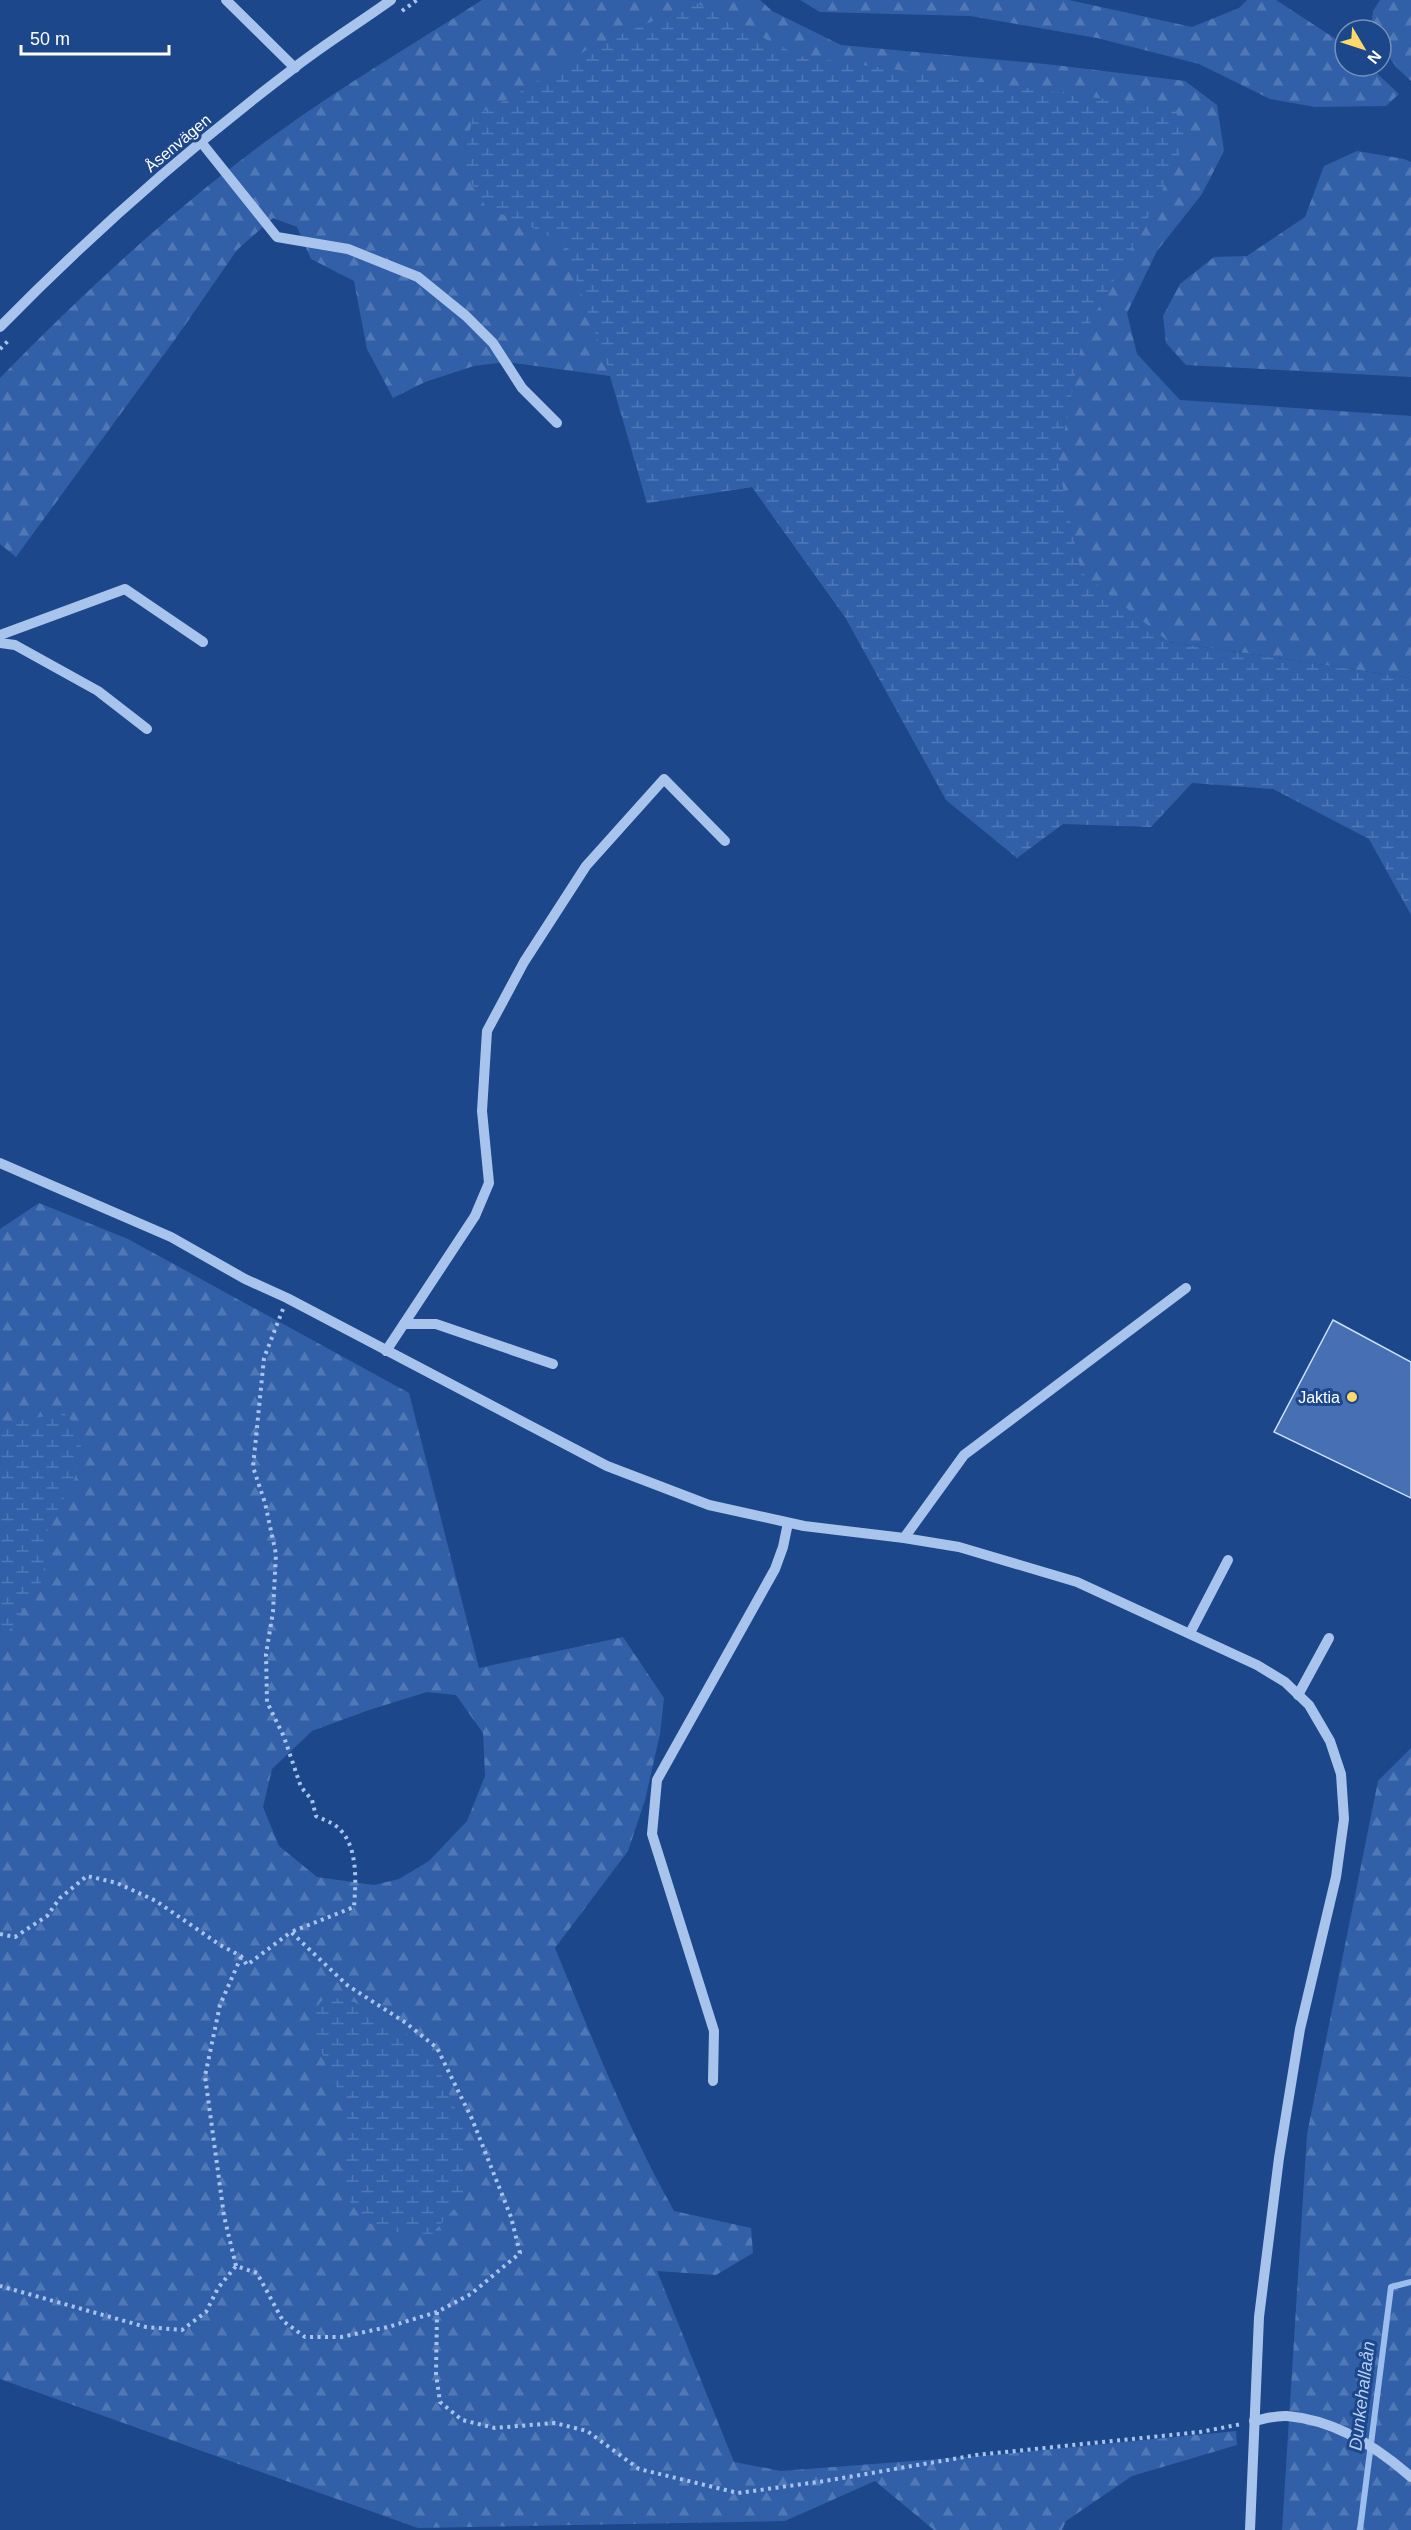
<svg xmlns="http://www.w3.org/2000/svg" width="1411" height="2530" viewBox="0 0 1411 2530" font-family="Arial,sans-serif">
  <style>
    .forest { fill: url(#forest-firs); fill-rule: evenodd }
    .wetland { fill: url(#wetland-marsh) }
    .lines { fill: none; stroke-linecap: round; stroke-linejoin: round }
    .stream { stroke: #9cbeee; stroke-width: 6 }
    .building { fill: #4670b3; stroke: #cedff9; stroke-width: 1.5 }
    .path { stroke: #a9c4ec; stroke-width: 4; stroke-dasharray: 3 4.5; stroke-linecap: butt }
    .minor { stroke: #a9c4ec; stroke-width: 10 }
    .poi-dot { fill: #fcd968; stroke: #1d478b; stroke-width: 2 }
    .labels { text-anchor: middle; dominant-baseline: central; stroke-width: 6; stroke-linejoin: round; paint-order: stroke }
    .street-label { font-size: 16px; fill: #fff; stroke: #1d478b }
    .poi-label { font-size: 16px; fill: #fff; stroke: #1d478b; text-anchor: end }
    .water-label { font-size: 18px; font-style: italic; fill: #b5cef3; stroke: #1d478b }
  </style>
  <defs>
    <pattern id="forest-firs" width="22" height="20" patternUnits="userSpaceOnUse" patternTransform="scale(1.5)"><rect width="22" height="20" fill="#3160a9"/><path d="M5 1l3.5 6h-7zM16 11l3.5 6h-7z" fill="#5078b6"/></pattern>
    <pattern id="wetland-marsh" width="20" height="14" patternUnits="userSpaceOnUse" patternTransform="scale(1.5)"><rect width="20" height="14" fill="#3160a9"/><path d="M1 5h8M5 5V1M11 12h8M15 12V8" fill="none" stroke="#5078b6"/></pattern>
  </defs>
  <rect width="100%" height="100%" fill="#1d478b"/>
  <g class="forest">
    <path d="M482 0H760L772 11 841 45 1055 65 1185 81 1217 105 1224 151 1202 194 1157 251 1127 313 1137 354 1180 400 1411 416V678L1169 642 845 617 752 487 647 503 610 376 506 362 474 366 425 382 393 398 367 349 354 281 311 259 297 227 273 218 237 250 176 338 16 557 0 544V378C86 290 176 206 276 134 342 86 414 44 482 0Z"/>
    <polygon points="800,0 1069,0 1192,27 1239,8 1247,0 1276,0 1345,45 1345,66 1369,66 1399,94 1386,106 1315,107 1270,99 1199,64 1097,38 970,16 820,12"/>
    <polygon points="1380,0 1411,0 1411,81 1397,68 1381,46 1381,30 1371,30 1373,11"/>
    <polygon points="1357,151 1404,159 1411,162 1411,377 1186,365 1166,343 1163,316 1180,284 1214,257 1247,256 1305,217 1324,166"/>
    <path d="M39 1203 128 1239 409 1393 479 1668 623 1637 664 1698 660 1734 645 1800 628 1851 555 1948C592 2038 627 2127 674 2211L751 2228 753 2253 716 2275 657 2271 734 2462 781 2471 1004 2454 1236 2431 1237 2445 1132 2476 1066 2521 1062 2530H934L875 2481 785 2521 418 2528 0 2379V1229ZM427 1692 456 1695 483 1733 485 1776 467 1821 429 1861 399 1879 374 1885 317 1877 279 1846 263 1807 272 1769 312 1731 369 1710Z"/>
    <polygon points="1411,1748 1411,2530 1282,2530 1307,2134 1378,1781"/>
  </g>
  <g class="wetland">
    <polygon points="696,3 799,56 1175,109 1186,141 1154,207 1083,336 1058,464 1081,572 1169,642 1411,678 1411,915 1369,839 1273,789 1192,783 1151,827 1063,824 1017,858 946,800 845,617 752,487 647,503 611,376 562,241 486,207 462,168 473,116 512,97 591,47"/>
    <polygon points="64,1413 83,1433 75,1478 48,1527 43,1579 9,1631 0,1637 0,1426 4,1423"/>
    <polygon points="326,1996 354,2002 405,2032 437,2064 463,2128 463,2199 432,2234 394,2232 363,2221 340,2186 348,2145 346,2106 326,2065 316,2035 313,2011"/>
  </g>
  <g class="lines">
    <polyline class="stream" points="1360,2530 1391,2287 1411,2282"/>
  </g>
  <polygon class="building" points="1333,1320 1411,1362 1411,1498 1274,1432"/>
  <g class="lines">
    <g class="path">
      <polyline points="402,11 417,0"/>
      <polyline points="0,349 8,341"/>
      <path d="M283 1309 264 1358 253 1467 265 1503 276 1554 273 1612 266 1654 267 1702 284 1737 301 1787 312 1800 316 1816C322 1819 328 1821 333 1824 359 1840 356 1881 354 1907L291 1932"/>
      <polyline points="0,1934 15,1937 47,1916 60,1898 87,1876 117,1883 156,1901 220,1945 241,1956 247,1965 291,1932 347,1985 406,2023 437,2048 472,2119 511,2217 520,2253 471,2294 437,2312 388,2327 341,2337 305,2337 283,2321 257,2273 236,2266 218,2288 206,2312 182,2330 146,2327 0,2286"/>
      <polyline points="236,2266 224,2216 205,2076 220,2005 241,1957"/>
      <polyline points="437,2312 436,2374 440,2402 462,2420 495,2428 555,2423 587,2431 639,2469 738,2493 825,2481 976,2455 1200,2432 1242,2424"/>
    </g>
    <g class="minor">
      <polyline points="226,0 295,68"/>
      <polyline points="201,142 277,237 348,249 418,277 466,316 493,343 522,388 557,423"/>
      <path d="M0 327C91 234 190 147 294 68 325 44 359 23 391 0"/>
      <polyline points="0,635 125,589 203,642"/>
      <polyline points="0,643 15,645 98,691 147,729"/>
      <polyline points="0,1163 171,1237 245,1279 287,1298 607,1466 709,1505 804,1526 904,1538 959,1547 1077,1582 1257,1665 1285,1682 1309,1705 1330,1741 1341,1774 1344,1819 1336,1877 1300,2029 1279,2158 1259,2317 1250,2530"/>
      <polyline points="404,1324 436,1324 553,1364"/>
      <polyline points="386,1351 475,1216 489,1183 482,1111 487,1031 524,962 586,866 664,779 725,841"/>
      <polyline points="904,1538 964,1455 1186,1288"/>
      <polyline points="1190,1633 1228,1560"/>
      <polyline points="1298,1695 1329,1638"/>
      <polyline points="713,2081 714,2031 652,1834 657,1780 775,1569 783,1547 788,1523"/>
      <path d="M1254 2421C1264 2419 1276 2415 1287 2416 1335 2420 1376 2446 1411 2477"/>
    </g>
  </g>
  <circle class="poi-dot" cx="1352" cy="1397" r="6"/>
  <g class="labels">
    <g class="street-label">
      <text transform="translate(178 143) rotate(-40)">Åsenvägen</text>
    </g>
    <g class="poi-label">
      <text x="1340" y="1397">Jaktia</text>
    </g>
    <g class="water-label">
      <text transform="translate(1362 2396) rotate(-83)">Dunkehallaån</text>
    </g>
  </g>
  <g transform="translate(1363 48) rotate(129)"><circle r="28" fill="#1d478b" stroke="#7791b9" stroke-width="1.5"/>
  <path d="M0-4.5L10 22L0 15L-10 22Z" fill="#fcd968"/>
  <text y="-9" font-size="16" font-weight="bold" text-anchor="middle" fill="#ffffff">N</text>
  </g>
  <path d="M21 45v9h148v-9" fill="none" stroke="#ffffff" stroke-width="3"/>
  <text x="30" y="45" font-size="18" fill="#ffffff" stroke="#1d478b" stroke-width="4.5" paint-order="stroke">50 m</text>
</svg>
